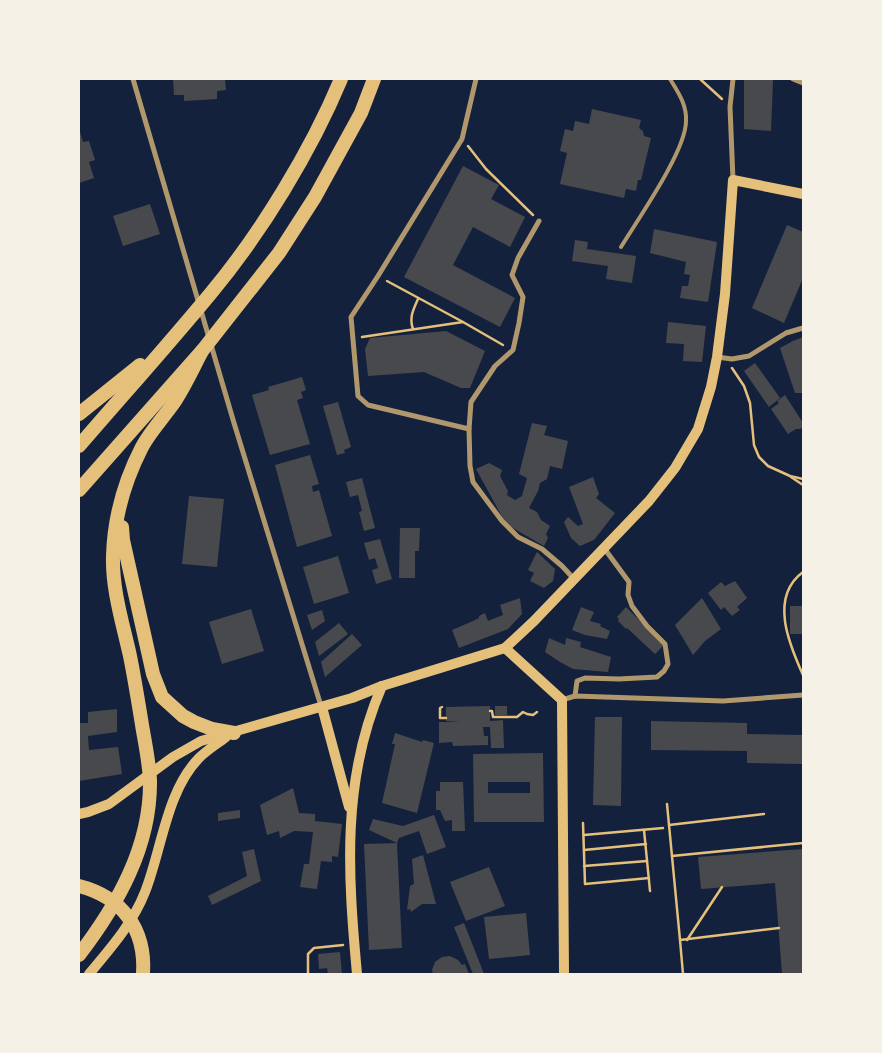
<svg xmlns="http://www.w3.org/2000/svg" width="882" height="1053" viewBox="0 0 882 1053" font-family="Commissioner,sans-serif">
  <style>
    .building { fill: #48494c; fill-rule: evenodd }
    .lines { fill: none; stroke-linecap: round; stroke-linejoin: round }
    .path { stroke: #e5c07b; stroke-width: 2.5 }
    .service { stroke: #b1986c; stroke-width: 4 }
    .minor { stroke: #b1986c; stroke-width: 5 }
    .secondary { stroke: #e5c07b; stroke-width: 10 }
    .motorway { stroke: #e5c07b; stroke-width: 14 }
  </style>
  <rect width="100%" height="100%" fill="#14213d"/>
  <g class="building">
    <polygon points="173,79 225,79 226,90 217,91 217,99 184,101 184,95 174,95"/>
    <polygon points="744,79 773,80 771,131 744,129"/>
    <polygon points="592,109 641,120 639,128 643,131 644,136 651,138 641,180 638,180 636,191 626,189 624,198 560,184 567,153 560,151 565,129 573,131 575,121 589,124"/>
    <polygon points="79,128 83,142 89,141 95,160 89,162 94,178 79,183"/>
    <polygon points="463,166 499,185 491,199 525,217 510,247 473,227 453,265 515,298 500,327 404,277"/>
    <polygon points="150,204 160,234 123,246 113,216"/>
    <polygon points="787,225 803,232 803,278 784,323 752,308"/>
    <polygon points="654,229 717,242 708,302 680,298 682,286 688,286 690,275 684,274 686,262 650,253"/>
    <polygon points="575,240 588,242 587,249 636,256 632,283 606,279 608,266 572,261"/>
    <polygon points="668,322 706,326 702,362 683,361 684,344 666,343"/>
    <polygon points="446,331 485,351 470,388 461,388 424,372 368,376 365,349 370,338"/>
    <polygon points="803,337 803,393 795,393 780,348 793,341"/>
    <polygon points="755,363 780,398 769,407 744,371"/>
    <polygon points="302,377 306,390 301,392 303,398 297,400 310,444 270,455 252,395 269,390 268,387"/>
    <polygon points="785,395 803,423 803,427 800,429 796,429 788,434 771,409 779,403 777,401"/>
    <polygon points="338,402 351,447 344,450 345,453 337,455 323,406"/>
    <polygon points="532,423 547,426 544,435 568,441 562,469 550,466 547,479 540,483 538,491 529,508 537,512 541,520 550,526 546,534 548,538 544,546 506,524 476,469 489,463 502,470 500,476 508,491 507,495 515,500 522,496 527,478 519,474"/>
    <polygon points="310,455 319,484 312,486 313,492 319,490 332,536 297,547 275,465"/>
    <polygon points="593,477 599,494 596,498 615,513 594,540 580,546 571,538 564,522 568,517 578,526 583,524 569,487"/>
    <polygon points="362,478 375,528 364,531 359,512 362,511 358,495 350,497 346,482"/>
    <polygon points="189,496 224,499 217,567 182,564"/>
    <polygon points="400,528 420,528 419,551 415,551 415,578 399,578"/>
    <polygon points="380,539 392,579 376,584 372,570 378,568 375,558 369,560 364,543"/>
    <polygon points="537,552 555,569 553,581 544,588 530,581 534,573 528,570"/>
    <polygon points="338,556 349,593 314,604 303,567"/>
    <polygon points="735,581 747,598 737,607 740,610 732,616 724,607 721,610 708,593 721,582 725,586"/>
    <polygon points="520,598 522,614 508,629 459,648 452,630 473,621 479,618 479,616 485,613 488,621 503,615 500,605"/>
    <polygon points="702,598 721,629 705,641 693,655 675,625"/>
    <rect x="790" y="606" width="13" height="28"/>
    <polygon points="581,607 594,612 590,621 601,624 600,626 610,631 607,639 585,635 572,630"/>
    <polygon points="626,607 664,645 655,654 627,628 626,629 618,621 619,619 617,617"/>
    <polygon points="251,609 264,651 222,664 209,622"/>
    <polygon points="322,610 325,621 312,630 307,615"/>
    <polygon points="339,623 348,634 319,656 315,642"/>
    <polygon points="352,634 362,645 325,677 321,662"/>
    <polygon points="549,638 565,645 566,638 581,642 580,647 611,657 608,672 573,669 560,662 545,652"/>
    <polygon points="490,706 490,721 503,720 504,748 491,748 490,727 483,727 484,736 488,736 488,745 453,746 452,742 439,743 439,722 460,722 446,721 446,707"/>
    <rect x="495" y="706" width="12" height="9"/>
    <polygon points="117,709 117,732 88,736 89,750 118,747 122,774 79,781 79,723 88,723 88,712"/>
    <polygon points="595,717 622,717 621,806 593,805"/>
    <polygon points="651,721 747,723 747,734 803,735 803,764 747,763 747,751 651,750"/>
    <polygon points="395,733 422,742 423,740 434,743 417,813 382,803 395,744 392,744"/>
    <path d="M543 753 544 822H474L473 754ZM488 782H530V793H488Z"/>
    <polygon points="440,782 463,782 465,831 452,831 452,820 445,821 440,810 436,810 436,791 440,791"/>
    <polygon points="293,788 299,813 315,814 315,821 342,824 338,857 332,856 332,862 321,861 317,889 300,887 304,864 309,864 313,832 294,831 280,838 279,831 267,835 260,805"/>
    <polygon points="240,810 240,818 218,821 218,813"/>
    <polygon points="434,815 446,847 427,854 419,831 399,838 397,843 369,830 373,819 403,826"/>
    <polygon points="397,843 402,948 369,950 364,844"/>
    <polygon points="254,849 261,881 212,905 208,896 247,876 242,852"/>
    <polygon points="803,849 803,974 782,974 775,883 701,889 698,857"/>
    <polygon points="423,855 436,904 422,904 411,912 410,909 407,910 410,886 414,884 412,859"/>
    <polygon points="489,867 505,906 466,921 450,882"/>
    <polygon points="526,913 530,955 489,959 484,917"/>
    <polygon points="464,923 484,974 473,974 454,927"/>
    <polygon points="340,952 342,974 328,974 327,968 319,969 318,954"/>
    <polygon points="450,956 458,960 462,965 465,964 469,974 433,974 432,970 435,962 442,957"/>
  </g>
  <g class="lines">
    <g class="path">
      <polyline points="700,79 722,99"/>
      <polyline points="468,146 486,169 533,215"/>
      <polyline points="463,322 503,345"/>
      <path d="M413 329C409 318 413 310 418 299"/>
      <polyline points="362,337 463,322 387,281"/>
      <polyline points="732,368 744,386 750,403 754,445 759,457 768,466 790,476 803,479"/>
      <polyline points="791,477 803,485"/>
      <path d="M803 572C769 597 789 644 803 675"/>
      <polyline points="442,707 440,708 440,718 446,718"/>
      <polyline points="490,711 492,711 493,717 517,717 523,712 527,714 533,715 537,712"/>
      <polyline points="667,804 680,940"/>
      <polyline points="583,823 585,884 649,878"/>
      <polyline points="669,825 764,814"/>
      <polyline points="644,830 650,891"/>
      <polyline points="584,835 663,828"/>
      <polyline points="584,850 646,844"/>
      <polyline points="672,856 803,843"/>
      <polyline points="584,866 647,861"/>
      <polyline points="687,940 722,887"/>
      <polyline points="308,974 308,954 314,948 343,945"/>
      <polyline points="683,974 680,940 779,928"/>
    </g>
    <path class="service" d="M621 247C638 219 686 151 686 121 687 105 678 92 670 79"/>
    <g class="minor">
      <polyline points="133,79 234,423 321,706"/>
      <polyline points="793,79 803,83"/>
      <polyline points="733,180 730,107 733,79"/>
      <polyline points="539,221 518,258 512,275 523,297 519,323 513,350 495,366 471,402 469,429 470,466 473,482 502,521 518,537 542,549 562,566 574,579"/>
      <polyline points="717,357 732,359 749,356 786,333 803,328"/>
      <polyline points="469,429 368,405 358,396 351,317 378,276 462,139 476,79"/>
      <polyline points="575,696 577,681 585,678 619,679 657,677 664,671 668,664 665,644 647,626 632,606 628,595 629,582 604,548"/>
      <polyline points="562,700 575,696 723,701 803,695"/>
    </g>
    <g class="secondary">
      <polyline points="505,648 562,700 564,974"/>
      <polyline points="322,707 349,807"/>
      <polyline points="79,814 88,812 109,804 173,757 201,741 352,698 382,686 505,648 534,621 649,501 675,468 698,429 711,387 717,357 725,294 733,180 803,194"/>
      <path d="M89 974C110 949 133 923 145 892 162 849 166 792 199 758 207 750 217 744 226 737"/>
      <path d="M357 974C348 875 341 780 382 686"/>
    </g>
    <g class="motorway">
      <polyline points="79,414 140,365"/>
      <path d="M79 446C123 395 168 345 211 293 261 233 311 151 341 79"/>
      <polyline points="79,490 202,351 279,253 315,197 361,113 374,79"/>
      <polyline points="122,527 123,540 153,674 162,697 183,716 194,722 212,729 234,733"/>
      <path d="M79 886C122 897 146 929 143 974"/>
      <path d="M79 955C118 904 151 846 150 780 149 763 146 747 143 731 139 706 135 681 130 656 123 624 112 590 113 556 114 519 125 480 142 447 150 432 163 418 173 404 184 388 193 368 202 351"/>
    </g>
  </g>
  <rect width="882" height="1053" fill="none" stroke="#f6f1e7" stroke-width="160"/>
</svg>
